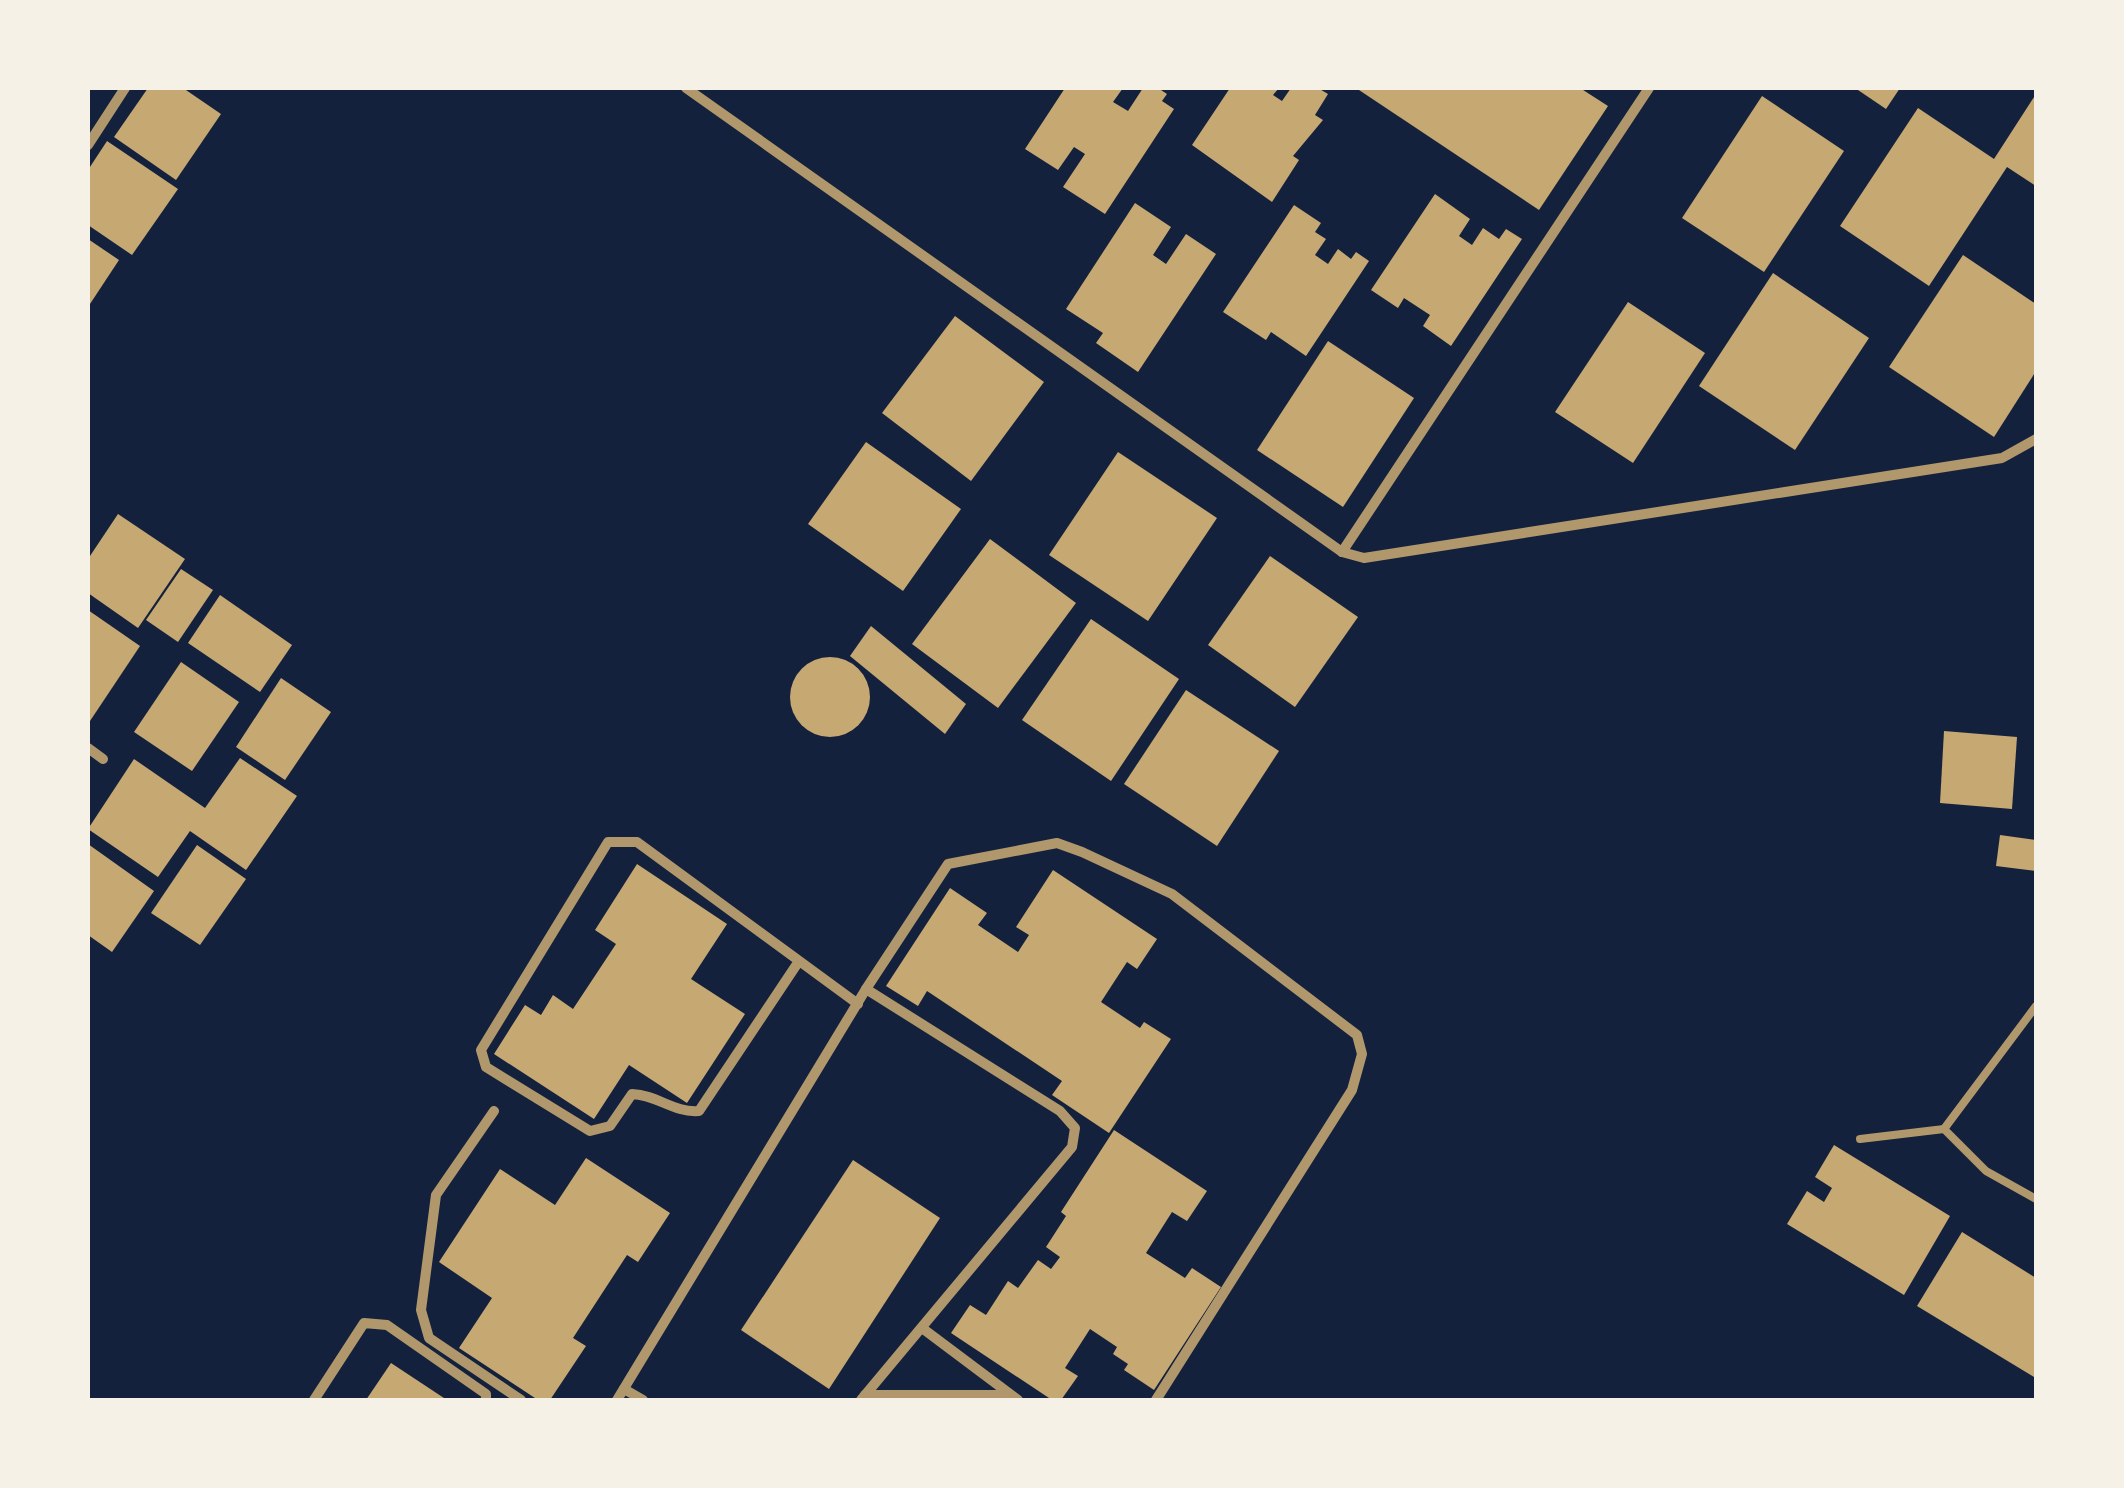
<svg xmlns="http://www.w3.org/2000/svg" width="2124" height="1488" viewBox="0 0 2124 1488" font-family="Ubuntu,sans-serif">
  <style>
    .building { fill: #c6a872 }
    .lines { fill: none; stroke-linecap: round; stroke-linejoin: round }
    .service { stroke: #b1986c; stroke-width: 8 }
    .minor { stroke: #b1986c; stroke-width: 10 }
  </style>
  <rect width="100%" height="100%" fill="#14213d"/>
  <g class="building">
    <polygon points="148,88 183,88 221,114 176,180 114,137"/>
    <polygon points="1065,88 1123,88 1113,102 1128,111 1143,88 1158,88 1167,94 1162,101 1174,109 1105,214 1063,187 1085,154 1074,147 1058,170 1025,149"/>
    <polygon points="1230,88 1279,88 1273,95 1282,101 1291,88 1318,88 1328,94 1315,115 1323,120 1293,156 1299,160 1272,202 1192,145"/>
    <polygon points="1356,88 1580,88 1608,106 1539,210"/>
    <polygon points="1855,88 1900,88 1886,109"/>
    <polygon points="2036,94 2036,186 2007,167 1929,286 1840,226 1918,108 1994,159"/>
    <polygon points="1762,96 1844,151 1764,272 1682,218"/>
    <polygon points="107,141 178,189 132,255 88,225 88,170"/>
    <polygon points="1435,194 1470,219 1459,236 1472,245 1483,228 1499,239 1506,229 1522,239 1451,346 1423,326 1430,315 1404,298 1398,308 1371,290"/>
    <polygon points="1135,203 1171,227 1153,255 1166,264 1186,234 1216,254 1138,372 1096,343 1103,333 1066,309"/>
    <polygon points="1294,205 1321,223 1315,232 1326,239 1315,255 1328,264 1338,249 1351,259 1356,252 1369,261 1306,356 1271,332 1266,340 1223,312"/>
    <polygon points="88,239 119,260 88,307"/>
    <polygon points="1963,255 2036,304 2036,371 1994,437 1889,367"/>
    <polygon points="1773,273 1869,338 1795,450 1699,386"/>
    <polygon points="1628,302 1705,353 1633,463 1555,412"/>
    <polygon points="955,316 1044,382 971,481 882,413"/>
    <polygon points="1328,341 1414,398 1343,507 1257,450"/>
    <polygon points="866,442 961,509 903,591 808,524"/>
    <polygon points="1118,452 1217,518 1148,621 1049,555"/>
    <polygon points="118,514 185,559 138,628 88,593 88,559"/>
    <polygon points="990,539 1076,603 998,708 912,644"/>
    <polygon points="1270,556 1358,617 1295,707 1208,645"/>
    <polygon points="181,569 213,590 178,642 146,620"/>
    <polygon points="220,595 292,645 260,692 188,643"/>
    <polygon points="88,610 140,646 88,724"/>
    <polygon points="1091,619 1179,679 1111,781 1022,720"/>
    <polygon points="871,626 966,704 945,734 850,656"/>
    <circle cx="830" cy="697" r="40"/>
    <polygon points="181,662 239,702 192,771 134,732"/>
    <polygon points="281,678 331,712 285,780 236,747"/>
    <polygon points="1186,690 1279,751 1217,846 1124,784"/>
    <polygon points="1944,731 2017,737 2012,809 1940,803"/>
    <polygon points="240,758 297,796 246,870 190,831 158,877 88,829 134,759 205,808"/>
    <polygon points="2000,835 2036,840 2036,871 1996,866"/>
    <polygon points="88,844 154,891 112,952 88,935"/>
    <polygon points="197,845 246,879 200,945 151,913"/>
    <polygon points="637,864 727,924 691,979 745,1014 687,1103 629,1065 594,1119 494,1054 525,1005 541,1015 553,995 573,1009 616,944 595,930"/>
    <polygon points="1053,870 1157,939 1137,969 1127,962 1101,1002 1140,1028 1144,1022 1171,1039 1109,1133 1052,1095 1062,1081 927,991 918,1006 886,986 950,888 987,913 978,925 1018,952 1029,935 1016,927"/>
    <polygon points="1114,1130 1207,1191 1187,1221 1172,1212 1146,1253 1185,1278 1192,1268 1221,1287 1154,1390 1124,1370 1128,1364 1113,1354 1117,1347 1090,1329 1065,1368 1078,1376 1061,1400 1052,1400 951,1333 970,1305 986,1315 1008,1281 1018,1288 1038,1260 1051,1269 1060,1257 1046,1247 1066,1216 1061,1212"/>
    <polygon points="1834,1145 1950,1216 1904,1295 1787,1224 1807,1191 1824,1202 1832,1188 1815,1177"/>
    <polygon points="586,1158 670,1213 638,1262 627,1255 573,1338 586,1346 550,1400 538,1400 459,1348 492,1298 439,1262 500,1169 555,1205"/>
    <polygon points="853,1160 940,1218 829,1389 741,1330"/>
    <polygon points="1962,1232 2036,1278 2034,1377 1917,1306"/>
    <polygon points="391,1363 447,1400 366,1400"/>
  </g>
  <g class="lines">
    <g class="service">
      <polyline points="2036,1006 1944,1129 1986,1171 2036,1199"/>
      <polyline points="1860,1139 1944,1129"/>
    </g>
    <g class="minor">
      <polyline points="686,88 1342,552 1364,558 2002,458 2036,439"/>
      <polyline points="88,145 125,88"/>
      <polyline points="1342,552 1649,88"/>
      <polyline points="88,748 103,759"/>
      <path d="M799 961 699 1111C673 1113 658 1095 632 1094L610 1126 590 1131 486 1067 481 1050 608 842H637L858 1004"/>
      <polyline points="866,989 948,864 1057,843 1082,852 1172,894 1357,1035 1362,1054 1352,1090 1156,1400"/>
      <polyline points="494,1111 436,1195 421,1310 429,1338 521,1400"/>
      <polyline points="922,1328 1018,1400"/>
      <polyline points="624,1389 643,1400"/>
      <polyline points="865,1395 1009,1395"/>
      <polyline points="314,1400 364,1323 387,1325 486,1394 486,1400"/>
      <polyline points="617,1400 866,989 1060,1111 1075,1128 1072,1147 861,1400"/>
    </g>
  </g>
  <rect width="2124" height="1488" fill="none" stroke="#f6f1e7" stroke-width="180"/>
</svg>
